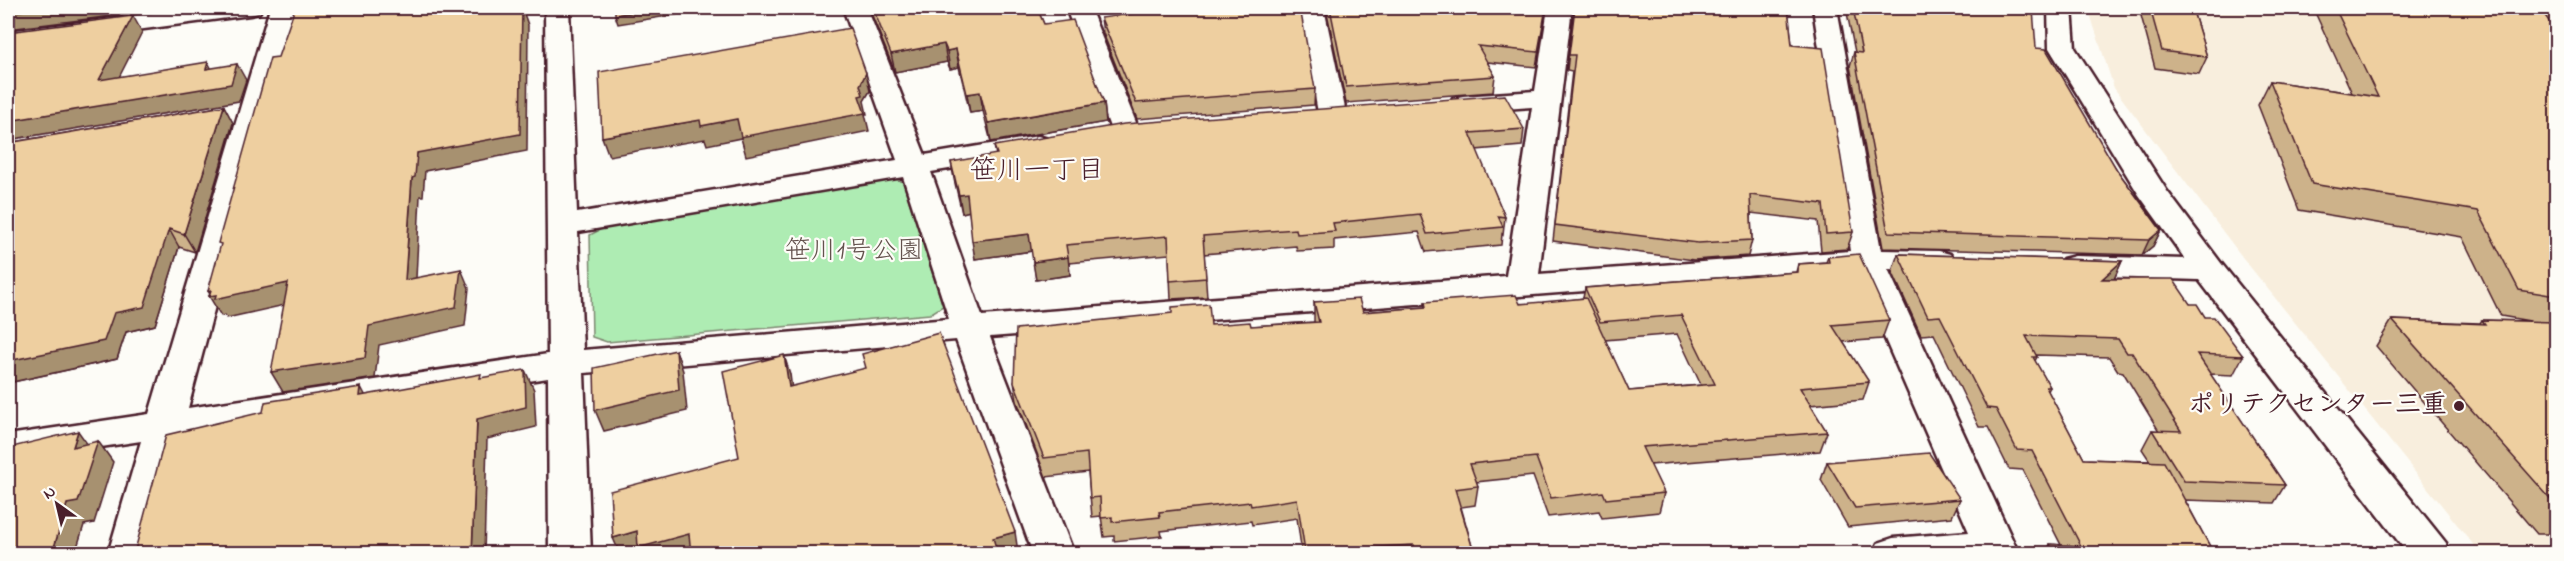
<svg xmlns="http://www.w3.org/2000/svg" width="2564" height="561" viewBox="0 0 2564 561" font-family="'Indie Flower','Klee One',sans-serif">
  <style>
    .built { fill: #f8eedd }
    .green { fill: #aeecb3; stroke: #7c866f; stroke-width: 1.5 }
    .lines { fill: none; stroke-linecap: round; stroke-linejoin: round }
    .minor-casing { stroke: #4a1f2b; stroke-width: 5 }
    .minor { fill: #fdfcf7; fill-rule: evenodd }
    .wall { fill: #cdb28a; stroke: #4a1f2b; stroke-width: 1.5; fill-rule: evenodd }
    .shaded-wall { fill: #a79170; stroke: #4a1f2b; stroke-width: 1.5 }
    .building { fill: #eecfa0; stroke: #4a1f2b; stroke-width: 1.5 }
    .poi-dot { fill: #4a1f2b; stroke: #fdfcf7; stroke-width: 2 }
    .labels { text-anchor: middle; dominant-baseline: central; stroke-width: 4.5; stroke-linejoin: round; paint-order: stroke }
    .park-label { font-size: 26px; fill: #63524d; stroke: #fdfcf7 }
    .poi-label { font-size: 26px; font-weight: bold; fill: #4a1f2b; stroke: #fdfcf7; text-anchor: end }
    .neighbourhood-label { font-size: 27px; fill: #4a1f2b; stroke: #fdfcf7 }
  </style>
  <rect width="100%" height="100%" fill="#fdfcf7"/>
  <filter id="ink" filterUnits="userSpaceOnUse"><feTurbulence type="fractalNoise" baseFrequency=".0167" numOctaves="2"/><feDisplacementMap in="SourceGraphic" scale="12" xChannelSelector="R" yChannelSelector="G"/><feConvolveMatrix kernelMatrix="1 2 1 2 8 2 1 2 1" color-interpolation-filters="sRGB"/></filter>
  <g filter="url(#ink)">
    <polygon class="built" points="2088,8 2556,8 2556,553 2480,553 2243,258 2114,88"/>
    <polygon class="green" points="890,176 903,182 943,306 930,314 607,342 592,337 590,235 611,224"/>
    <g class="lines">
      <defs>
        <g id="minor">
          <polygon points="195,8 262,8 259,13 250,15 8,47 8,31"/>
          <path d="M270 8H294L188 408 548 354 545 8H569L577 213 897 160 843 8H867L925 155 1038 136 1048 139 1052 145 1048 151 1038 154 931 172 982 316 1506 276 1532 107 1463 112 1453 110 1449 104 1453 98 1463 96 1535 91 1548 8H1572L1539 274 1850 251 1813 8H1837L1881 250 1939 251 1950 254 1955 261 1950 268 1939 271 1888 269 2019 554H1873L1878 543 1893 538 1969 532 1855 270 990 337 1074 554H1033L956 340 584 373 591 554H549L548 378 180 435 149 554H108L141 441 8 461V435L149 414ZM903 177 949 319 583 350 578 232Z"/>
          <polygon points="1066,8 1090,8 1139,130 1135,136 1125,139 1115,136 1111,130"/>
          <polygon points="1300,8 1324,8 1346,113 1342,119 1332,121 1322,119 1318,113"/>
          <polygon points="2048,8 2072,8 2075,48 2167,191 2221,263 2446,543 2451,554 2408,554 2199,280 2075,276 2063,273 2059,266 2063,259 2075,256 2185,259 2139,195 2049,48"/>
        </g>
      </defs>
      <use href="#minor" class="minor-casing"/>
      <use href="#minor" class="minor"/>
    </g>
    <g class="wall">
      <polygon points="869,8 1037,8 1044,24 1104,103 1106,122 991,142 983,111 970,113 959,67 950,69 947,62 895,72"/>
      <polygon points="1326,8 1546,8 1536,67 1487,62 1495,76 1493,92 1346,103"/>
      <polygon points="1574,8 1788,8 1792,45 1853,232 1847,249 1821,251 1818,221 1751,213 1752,240 1748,256 1694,260 1553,241 1572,71 1567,70"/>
      <polygon points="1846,8 2016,8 2036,48 2117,170 2161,230 2153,246 2142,255 1883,248 1850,66 1854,52 1855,52"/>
      <polygon points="2139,8 2192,8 2207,57 2199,74 2155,68"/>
      <polygon points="2313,8 2556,8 2556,534 2537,534 2376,346 2392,320 2480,323 2482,320 2530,321 2501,316 2462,237 2299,210 2258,105 2270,81 2352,93"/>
      <polygon points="1101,18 1315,89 1314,105 1137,119 1103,33"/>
      <polygon points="224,106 233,123 195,252 179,247 155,325 126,332 117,359 8,383 8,143"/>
      <polygon points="1524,129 1522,146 1476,150 1505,217 1503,235 1502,234 1501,245 1426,252 1419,232 1334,240 1334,249 1297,251 1296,246 1204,254 1207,297 1171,299 1169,254 1069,263 1070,275 1036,280 1032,251 975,259 969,211 962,213 954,179 951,162 996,155 994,146"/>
      <path d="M1898 254 2122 261 2114 279 2190 304 2205 317 2243 356 2233 375 2210 374 2285 485 2274 503 2185 500 2214 554H2046L2050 544 2061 545 2023 470 2009 469 1988 427H1979L1934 334 1921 335 1892 271ZM2036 355 2109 357 2118 371 2123 372 2159 431 2152 430 2142 449 2150 461 2084 459 2048 391 2050 387 2035 361 2037 357Z"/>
      <path d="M1828 257 1889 320 1882 339 1843 342 1869 382 1863 400 1810 405 1827 432 1820 451 1650 465 1664 493 1659 512 1602 518 1599 511 1548 517 1533 476 1476 482 1478 486 1475 505 1461 507 1472 546 1471 554H1302L1297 518 1252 525 1251 521 1161 531 1162 536 1114 541V536L1104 537 1101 516 1092 517 1088 472 1046 477 1017 401 1014 382 1211 325 1251 326 1314 322V302L1363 312 1425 307V302L1543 304 1583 298 1585 288 1796 272 1798 264 1826 262ZM1677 334 1701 385 1629 391 1605 340Z"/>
      <polygon points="1827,462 1960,499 1952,517 1848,527 1821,480"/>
    </g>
    <g class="shaded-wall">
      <polygon points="45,8 154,8 152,11 8,29 8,12"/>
      <polygon points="522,8 528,25 527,151 425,171 423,196 420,196 415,299 405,280 412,178 417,153"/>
      <polygon points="657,8 692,8 692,12 618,24 615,15"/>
      <polygon points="133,16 142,32 109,97 99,80"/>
      <polygon points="944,44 947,62 895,72 891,54"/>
      <polygon points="956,49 959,67 950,69 947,51"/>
      <polygon points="208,62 217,79 206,69"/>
      <polygon points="237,64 246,80 239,101 8,140 8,121"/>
      <polygon points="866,73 870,91 864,101 867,114 865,114 869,131 746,156 741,138 707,145 705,139 609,156 602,137 700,120 860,85"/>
      <polygon points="980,92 983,111 970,113 967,94"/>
      <polygon points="1104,103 1106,122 991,142 988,123"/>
      <polygon points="224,106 233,123 195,252 184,234"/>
      <polygon points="967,194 970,211 962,213 959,195"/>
      <polygon points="169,229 179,247 155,325 126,332 117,359 8,383 8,361 114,313"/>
      <polygon points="2161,230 2153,246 2142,255 2149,240"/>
      <polygon points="1029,234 1032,251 975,259 972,241"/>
      <polygon points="1068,257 1070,275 1036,280 1033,262"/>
      <polygon points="2122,261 2114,279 2102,279"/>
      <polygon points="461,269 469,288 465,326 379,345 375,378 283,392 271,372 369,326"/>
      <polygon points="288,283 298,302 227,318 225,315 221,316 209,296 211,296 208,291 211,290 216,295"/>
      <polygon points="676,350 683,371 687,411 604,431 595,410"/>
      <polygon points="784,355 790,374 794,406 789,387"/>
      <polygon points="525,370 534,390 536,427 487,439 484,554 472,554 477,419"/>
      <polygon points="361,387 372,408 360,396"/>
      <polygon points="78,431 93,452 73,447"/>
      <polygon points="98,441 113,462 94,523 84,525 75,554 52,554 67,504"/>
      <polygon points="637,531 689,534 696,554 640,554 640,552 635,554 620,554 613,538"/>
      <polygon points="1015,532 1018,552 1012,554 996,554 993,538"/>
    </g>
    <g class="building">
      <polygon points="8,8 45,8 8,12"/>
      <polygon points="295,8 512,8 512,10 522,8 520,134 417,153 415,177 412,178 405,280 461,269 456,307 369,326 365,358 271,372 288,283 215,299 216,295 209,296 211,290 208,291 221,244 218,243 270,58 278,57"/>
      <polygon points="615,8 657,8 615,15"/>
      <polygon points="873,8 1037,8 1044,24 1073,20 1104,103 988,123 980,92 967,94 956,49 947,51 944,44 891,54"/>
      <polygon points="1173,8 1300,8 1315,89 1136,103 1101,18"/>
      <polygon points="1330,8 1546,8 1538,52 1478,46 1495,76 1346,87"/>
      <polygon points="1575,8 1788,8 1792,45 1823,48 1853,232 1826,234 1823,204 1750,195 1752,240 1698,243 1555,225 1575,55 1569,55"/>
      <polygon points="1853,8 2016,8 2033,10 2036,48 2046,49 2117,170 2161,230 2149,240 1888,232 1854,52 1862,53"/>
      <polygon points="2150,8 2192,8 2207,57 2162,51"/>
      <polygon points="2335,8 2556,8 2556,12 2541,10 2556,31 2556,296 2519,290 2478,211 2312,184 2270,81 2378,97"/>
      <polygon points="133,16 99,80 208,62 206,69 237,64 231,84 8,121 8,32"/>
      <polygon points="850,28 866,73 860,85 863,95 859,96 865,113 741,137 737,119 701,126 700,120 602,137 599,72"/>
      <polygon points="1505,95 1524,129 1470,133 1505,217 1498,216 1503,227 1427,234 1420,214 1333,223 1335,231 1297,234 1296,229 1203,236 1206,278 1170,281 1168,236 1066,245 1068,257 1033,262 1029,234 972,241 967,194 959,195 951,162 997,154 994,146 1124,124"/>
      <polygon points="224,106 184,234 169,229 144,307 114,313 104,341 8,361 8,143"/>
      <polygon points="1859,254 1889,320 1832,325 1869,382 1800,388 1827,432 1642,447 1664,493 1606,499 1603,492 1551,498 1536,457 1470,464 1478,486 1455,489 1472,546 1415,551 1414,545 1305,551 1297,499 1251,506 1250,502 1159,512 1160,517 1112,522 1112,517 1101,518 1100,497 1090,498 1087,453 1044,458 1014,382 1016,329 1172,313 1172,307 1209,304 1211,325 1250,322 1251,326 1319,322 1314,302 1359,299 1363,312 1426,307 1425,302 1516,295 1520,304 1542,302 1543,304 1543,302 1586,298 1629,391 1715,384 1681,315 1600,322 1585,288 1798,272 1798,264 1829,262 1828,257"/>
      <polygon points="1898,254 2122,261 2102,279 2173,279 2190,304 2197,304 2205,317 2214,317 2243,356 2197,354 2285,485 2184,481 2152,430 2181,431 2132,353 2127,353 2118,339 2026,336 2037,357 2033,357 2050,387 2046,387 2084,459 2164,462 2214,554 2054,554 2050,544 2081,546 2032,451 2017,450 1996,409 1987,408 1940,316 1928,317"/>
      <polygon points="2392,320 2485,324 2482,320 2556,322 2556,505"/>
      <polygon points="939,333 1015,532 993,538 998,554 691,554 689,534 638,548 637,531 613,538 610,491 739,457 723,371 784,355 789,387 866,368 862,354"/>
      <polygon points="676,350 679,390 595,410 594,368"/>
      <polygon points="525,370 526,407 477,419 472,554 134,554 166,435 263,412 265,402 361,387 360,396 481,374 480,378"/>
      <polygon points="78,431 73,447 98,441 78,502 67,504 52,554 8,554 8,448"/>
      <polygon points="1929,453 1960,499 1855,508 1827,462"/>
    </g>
  </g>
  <circle class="poi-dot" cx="2459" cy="406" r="6"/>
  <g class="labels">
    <g class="park-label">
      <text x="854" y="252">笹川1号公園</text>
    </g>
    <g class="poi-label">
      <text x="2447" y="406">ポリテクセンター三重</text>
    </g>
    <g class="neighbourhood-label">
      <text x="1037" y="171">笹川一丁目</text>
    </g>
  </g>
  <rect width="2564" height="561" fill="none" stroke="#fdfcf7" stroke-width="30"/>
  <rect x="15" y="15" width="2534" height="531" fill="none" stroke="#4a1f2b" stroke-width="2" filter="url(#ink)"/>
  <g transform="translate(57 504) rotate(326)" stroke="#fdfcf7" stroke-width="4.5" paint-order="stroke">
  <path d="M0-4.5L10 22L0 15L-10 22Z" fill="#4a1f2b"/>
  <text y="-9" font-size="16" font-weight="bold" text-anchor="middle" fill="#4a1f2b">N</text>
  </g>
</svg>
